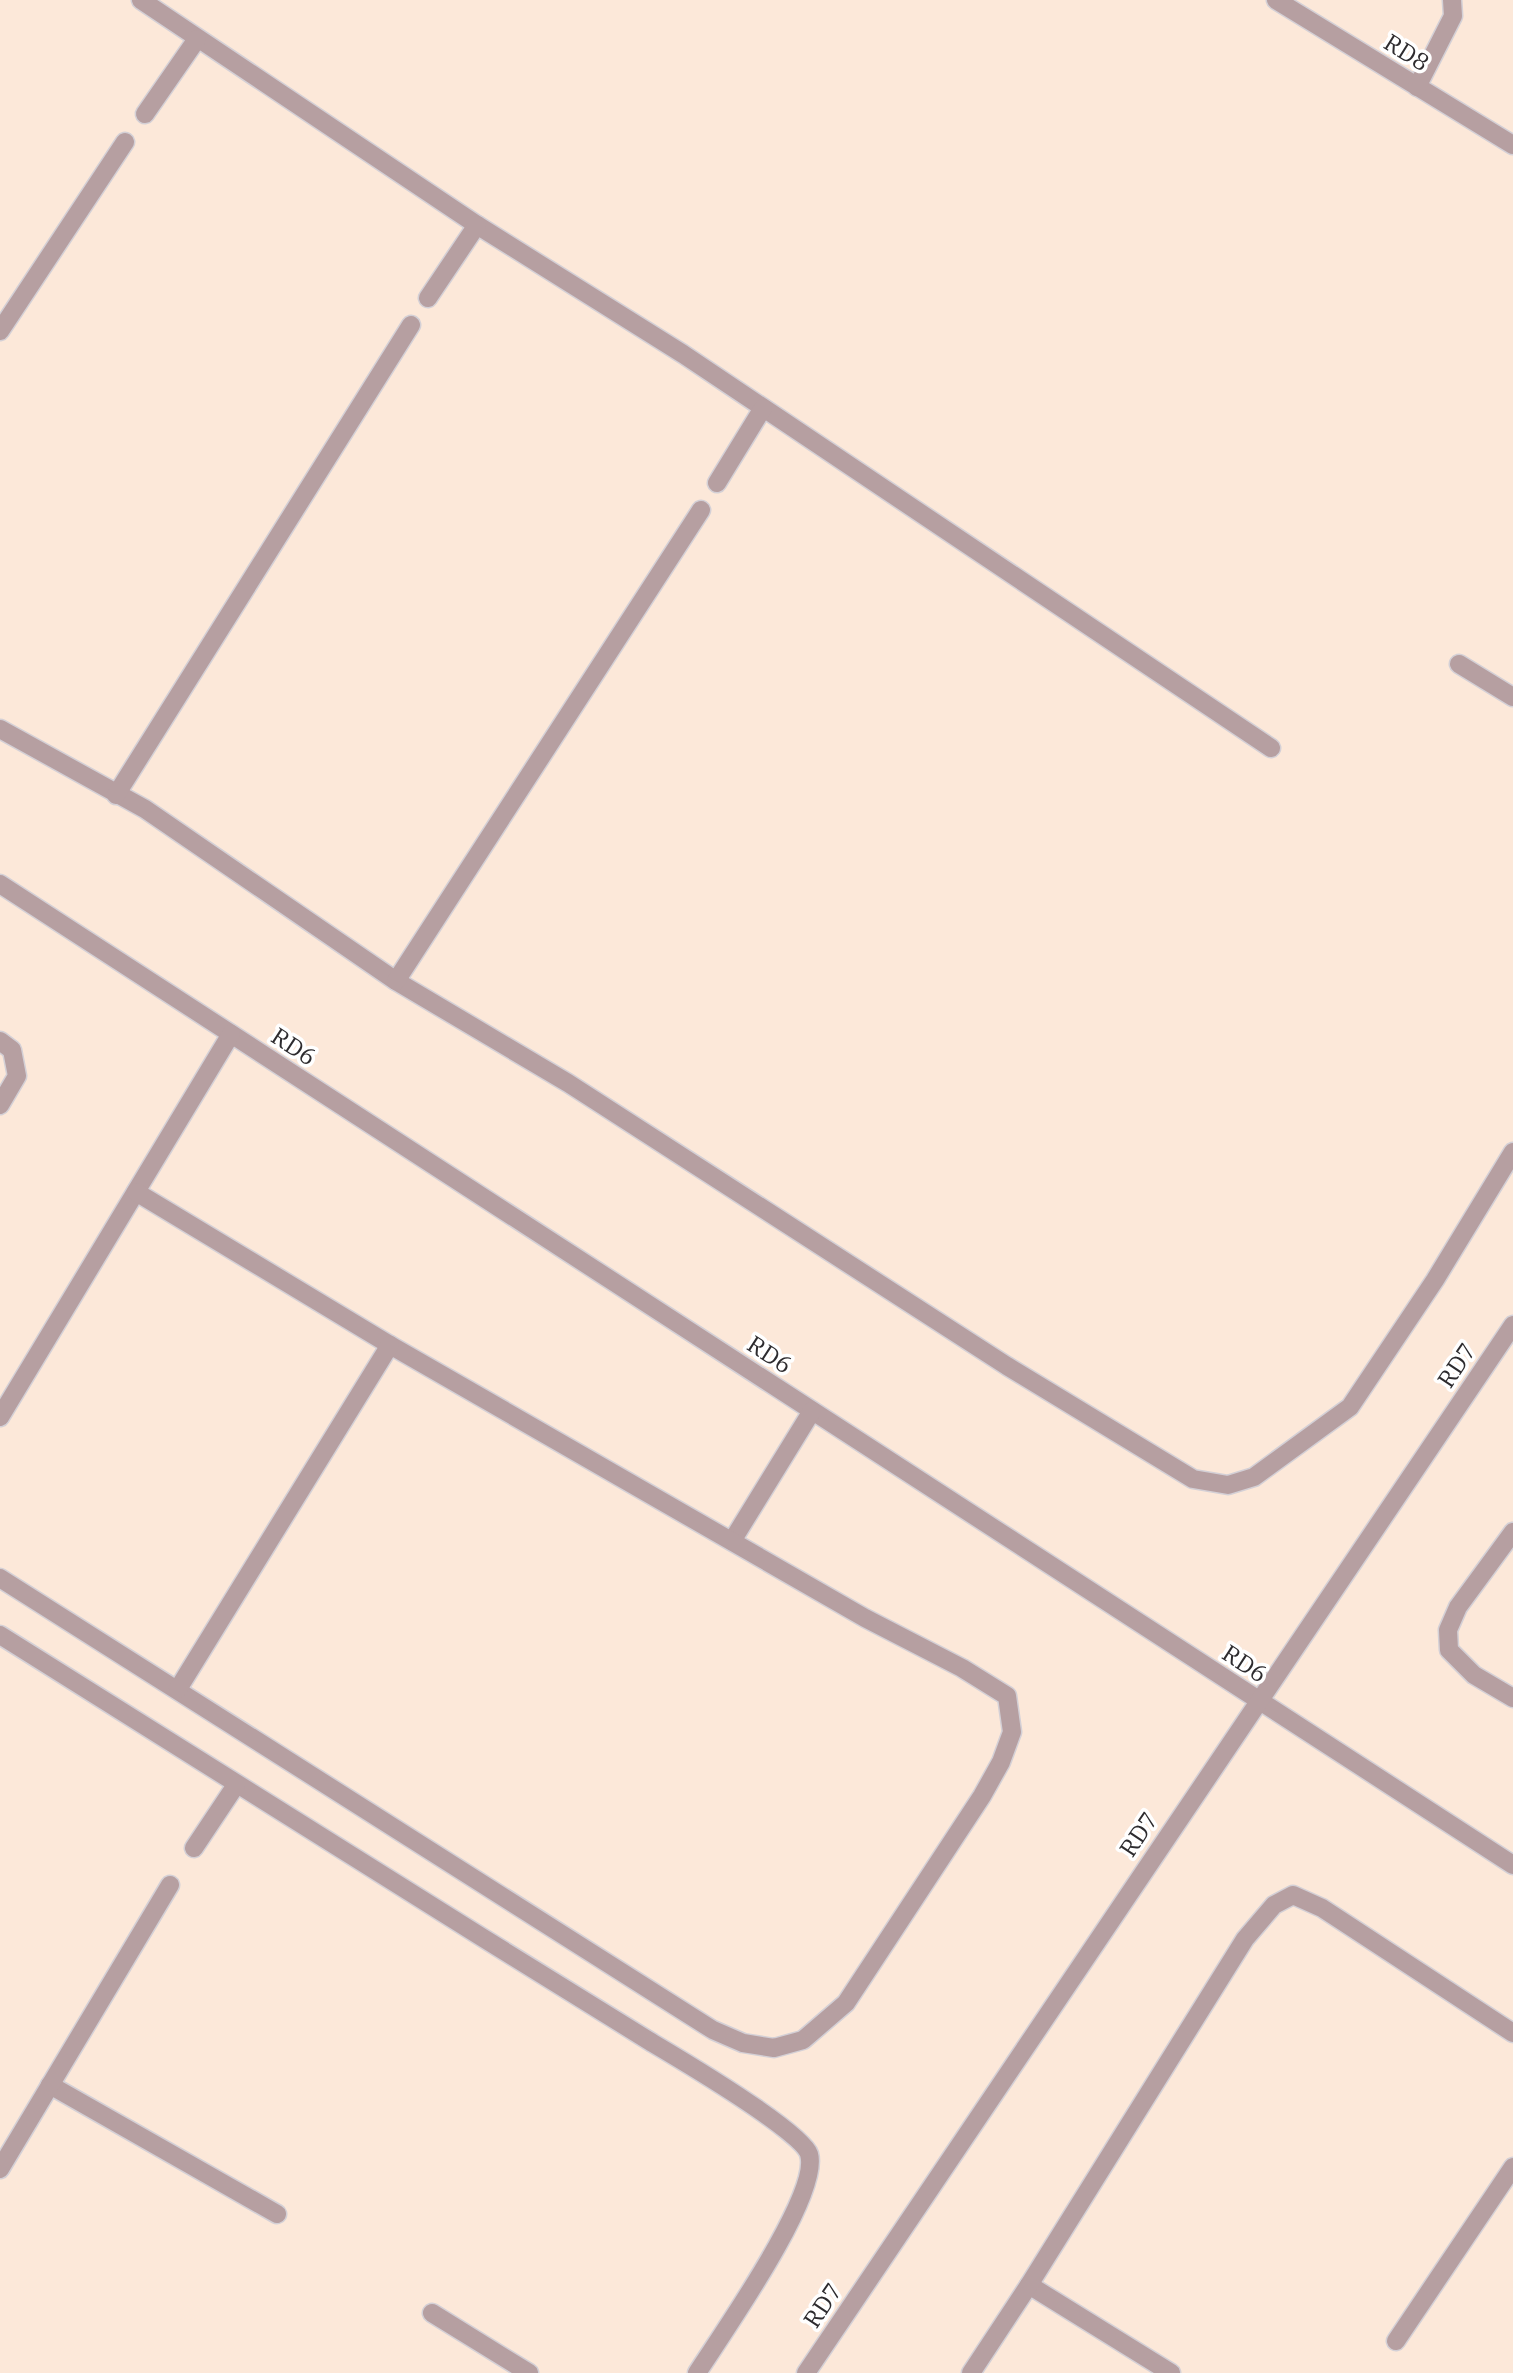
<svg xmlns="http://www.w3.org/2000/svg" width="1513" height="2373" viewBox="0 0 1513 2373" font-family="'IBM Plex Serif',serif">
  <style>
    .industrial { fill: #fce8d9 }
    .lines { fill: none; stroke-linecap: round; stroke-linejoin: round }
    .lane-casing { stroke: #d4d0d6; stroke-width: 21 }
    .lane { stroke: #b69fa1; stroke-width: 18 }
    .labels { text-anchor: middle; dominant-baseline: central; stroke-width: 7; stroke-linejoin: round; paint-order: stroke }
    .street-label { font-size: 24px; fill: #2d2b2e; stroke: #fff }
  </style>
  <rect width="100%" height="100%" fill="#f9f4fb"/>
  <rect class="industrial" x="0" y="0" width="1513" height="2373"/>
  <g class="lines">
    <defs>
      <g id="lane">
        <polyline points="141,0 477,225 683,354 1271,748"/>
        <polyline points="1276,0 1513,145"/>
        <polyline points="1417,87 1453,16 1452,0"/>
        <polyline points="145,114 197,39"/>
        <polyline points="428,298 477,225"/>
        <polyline points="0,331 125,142"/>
        <polyline points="717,483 763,408"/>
        <polyline points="1459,664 1513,697"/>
        <polyline points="0,729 145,809 396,981 568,1083 1007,1366 1193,1479 1228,1485 1254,1477 1350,1407 1435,1280 1513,1152"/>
        <polyline points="116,795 411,325"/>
        <polyline points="0,884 1513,1865"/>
        <polyline points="396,981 701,510"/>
        <polyline points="0,1041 12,1050 17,1076 0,1105"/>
        <polyline points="0,1417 231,1034"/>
        <polyline points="1513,1532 1458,1607 1448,1630 1449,1650 1474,1675 1513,1698"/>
        <polyline points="732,1541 812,1411"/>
        <polyline points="0,1578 713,2030 743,2043 774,2048 803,2040 846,2003 982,1796 1001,1762 1012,1732 1007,1696 962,1668 865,1618 390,1345 136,1192"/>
        <path d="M0 1635C217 1771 433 1908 651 2042 678 2058 802 2131 809 2154 821 2194 722 2334 697 2373"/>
        <polyline points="178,1689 390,1345"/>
        <polyline points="194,1848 236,1785"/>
        <polyline points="50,2085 277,2214"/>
        <polyline points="0,2169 170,1885"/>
        <polyline points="1029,2285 1171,2373"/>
        <polyline points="432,2313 529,2373"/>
        <polyline points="1396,2341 1513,2167"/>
        <polyline points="806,2373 1513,1325"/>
        <polyline points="971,2373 1029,2285 1245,1939 1274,1905 1293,1895 1322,1908 1513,2033"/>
      </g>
    </defs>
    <use href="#lane" class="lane-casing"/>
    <use href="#lane" class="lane"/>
  </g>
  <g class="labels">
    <g class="street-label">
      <text transform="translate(1407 52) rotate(32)">RD8</text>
      <text transform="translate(294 1046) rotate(33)">RD6</text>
      <text transform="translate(770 1354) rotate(33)">RD6</text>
      <text transform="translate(1456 1365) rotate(-56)">RD7</text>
      <text transform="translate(1245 1663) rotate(33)">RD6</text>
      <text transform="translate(1138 1834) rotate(-56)">RD7</text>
      <text transform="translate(822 2305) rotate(-56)">RD7</text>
    </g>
  </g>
</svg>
